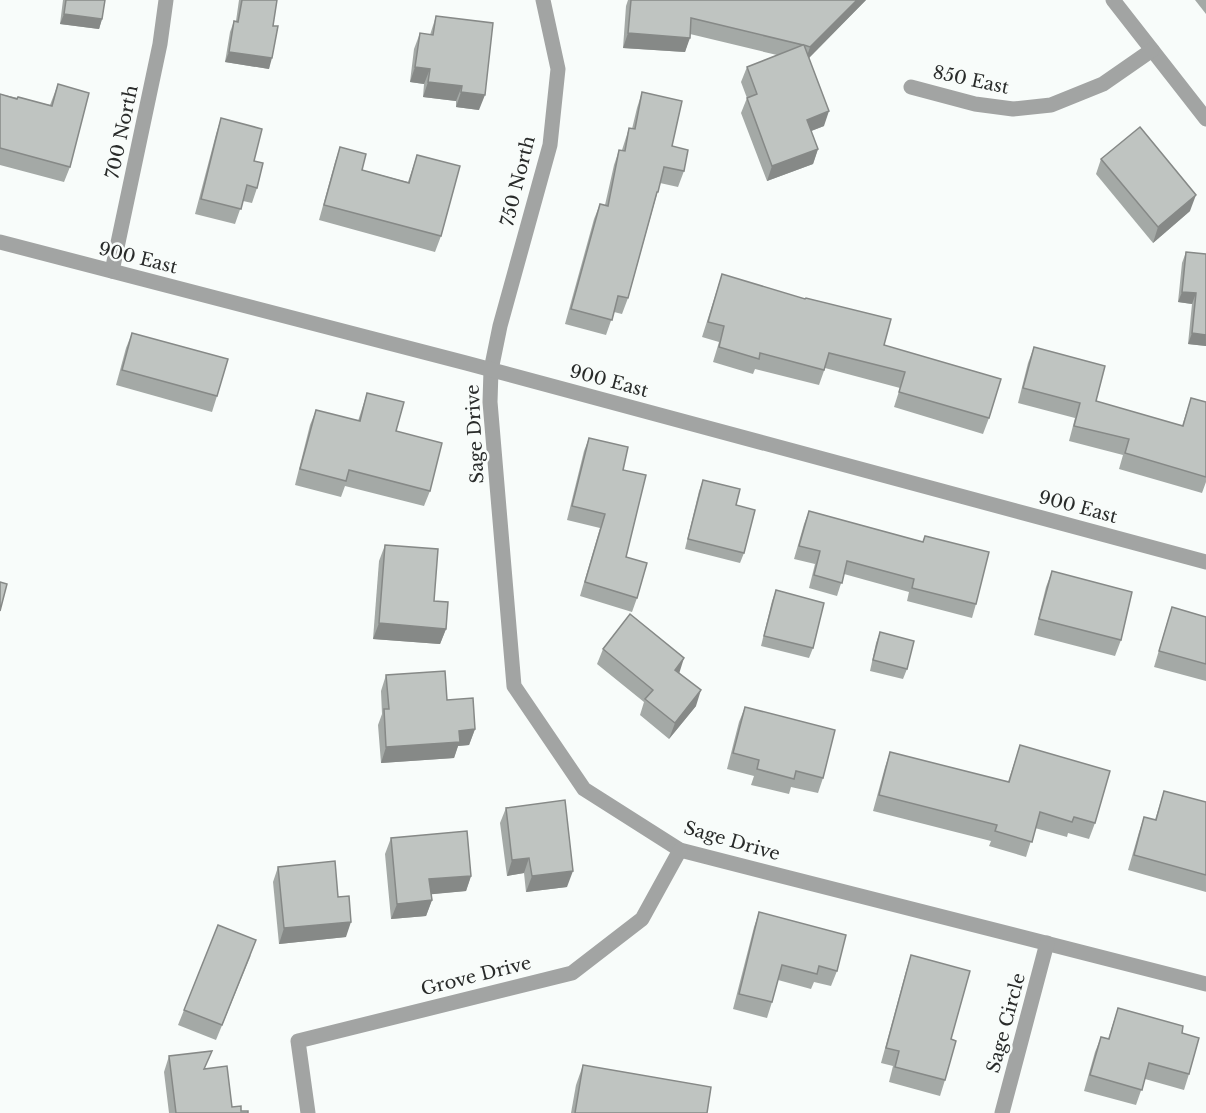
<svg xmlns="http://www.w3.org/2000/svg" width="1206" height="1113" viewBox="0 0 1206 1113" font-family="'Libre Baskerville',serif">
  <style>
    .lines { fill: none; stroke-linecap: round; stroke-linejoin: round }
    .street { stroke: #a2a4a3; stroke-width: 15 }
    .wall { fill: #a4a9a6 }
    .shaded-wall { fill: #868987 }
    .building { fill: #bfc4c1; stroke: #868987; stroke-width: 1.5 }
    .labels { text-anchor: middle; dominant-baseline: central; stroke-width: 5; stroke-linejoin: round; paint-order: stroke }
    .street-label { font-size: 18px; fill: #292b2a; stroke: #f8fcfa }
  </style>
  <rect width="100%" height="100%" fill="#f8fcfa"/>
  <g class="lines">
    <g class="street">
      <polyline points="543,0 558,69 550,145 500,326 491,370 490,402 514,686 584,789 680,850 1206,984"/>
      <polyline points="1113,0 1206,119"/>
      <polyline points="911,87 975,104 1013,109 1051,105 1103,84 1152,50"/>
      <polyline points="0,242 466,363 1206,562"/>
      <polyline points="112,271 160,44 166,0"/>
      <polyline points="308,1113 298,1041 572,973 642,919 680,850"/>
      <polyline points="1002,1113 1047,943"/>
    </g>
  </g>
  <g class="wall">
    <polygon points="63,0 105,0 102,19 99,29 60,24"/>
    <polygon points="239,0 277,0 273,26 269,69 225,62 230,32 234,21 236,21"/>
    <polygon points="628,0 866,0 809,58 824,126 811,131 818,149 813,164 767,181 741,113 747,98 741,82 747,67 777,55 690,34 685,52 623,48 626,6"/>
    <polygon points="1195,0 1206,0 1206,14"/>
    <polygon points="436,16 479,110 456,107 456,101 423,97 424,84 410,82 414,49 420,33 430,35"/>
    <polygon points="58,84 70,167 64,182 0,165 0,94 50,105"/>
    <polygon points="642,92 672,146 684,171 678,187 660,183 628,298 622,314 614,312 606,335 565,324 594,219 600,204 605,205 614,165 619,150 622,150 629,128 632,129 637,108"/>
    <polygon points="221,118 254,161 257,188 252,203 243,201 235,224 195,214 216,134"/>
    <polygon points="340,147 362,170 408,182 417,155 441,236 435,252 319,220 335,162"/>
    <polygon points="1101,159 1190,211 1153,243 1096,174"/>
    <polygon points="1186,252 1206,254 1206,346 1188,344 1192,304 1178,302 1182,263"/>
    <polygon points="722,274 884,345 989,418 983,434 894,407 900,388 825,368 819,385 755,369 753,374 713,362 719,342 702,337"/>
    <polygon points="132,333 217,396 212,412 116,385 126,348"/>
    <polygon points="1034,347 1096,401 1182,426 1191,398 1206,402 1206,482 1202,493 1119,469 1123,455 1069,441 1075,418 1018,403 1028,363"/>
    <polygon points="367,393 430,491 424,506 345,486 341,497 295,485 310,425 316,410 358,421"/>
    <polygon points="589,438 623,470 626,557 637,598 632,612 580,596 600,528 567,520 584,451"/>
    <polygon points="703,480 736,505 744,553 740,563 685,549 699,491"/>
    <polygon points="809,511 923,542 925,536 976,604 972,618 907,601 909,592 844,574 837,596 809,588 815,564 794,559 804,524"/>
    <polygon points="385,545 434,601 446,629 440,644 373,639 379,561"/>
    <polygon points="1052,571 1121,640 1115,656 1034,635 1046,587"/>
    <polygon points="776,590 813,648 809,658 761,646 772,601"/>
    <polygon points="1172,607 1206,617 1206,681 1154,667 1167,623"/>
    <polygon points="880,632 907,669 903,679 870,671 876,643"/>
    <polygon points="603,649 679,673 696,706 669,739 640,715 644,702 597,664"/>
    <polygon points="386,675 447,700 475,729 469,745 458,746 454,758 381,763 378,725 382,714 381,691"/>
    <polygon points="745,707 823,778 818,793 791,787 789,794 751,785 754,776 727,769 739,722"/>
    <polygon points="1020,745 1095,823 1089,839 1068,833 1067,837 1035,828 1026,857 989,846 991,841 873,811 885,767 890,752 1008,782"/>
    <polygon points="1164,791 1206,802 1206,892 1128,870 1139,832 1144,817 1155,820"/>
    <polygon points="506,808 567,887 526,892 524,873 507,876 500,823"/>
    <polygon points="391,838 471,876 466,891 431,894 432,900 426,916 391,919 385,854"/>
    <polygon points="278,867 338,897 346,937 279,944 273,882"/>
    <polygon points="759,912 837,971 831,986 814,982 811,989 778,980 772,1002 767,1018 733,1009 754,927"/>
    <polygon points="251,955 216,1040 178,1025 184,1010"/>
    <polygon points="911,955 951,1039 945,1080 940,1096 889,1082 893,1066 881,1063 906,971"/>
    <polygon points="1118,1008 1182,1033 1189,1074 1184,1090 1145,1079 1136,1105 1084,1091 1095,1052 1101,1037 1108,1039"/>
    <polygon points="169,1056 205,1069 232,1107 241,1111 248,1113 169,1113 164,1072"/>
    <polygon points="583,1065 707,1113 571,1113 576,1085"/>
  </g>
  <g class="shaded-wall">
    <polygon points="857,0 866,0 805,62 810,47"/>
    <polygon points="64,14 102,19 99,29 60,24"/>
    <polygon points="628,33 690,38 685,52 623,48"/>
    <polygon points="229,52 272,58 269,69 225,62"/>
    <polygon points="415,67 430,69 424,84 410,82"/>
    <polygon points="428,82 462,86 456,101 423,97"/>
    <polygon points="461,92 485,95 479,110 456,107"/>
    <polygon points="829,111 824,126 801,135 807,120"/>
    <polygon points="818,149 813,164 767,181 772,166"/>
    <polygon points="1196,195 1190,211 1153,243 1158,227"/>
    <polygon points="1182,292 1196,293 1192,304 1178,302"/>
    <polygon points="1192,333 1206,335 1206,346 1188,344"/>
    <polygon points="379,623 446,629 440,644 373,639"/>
    <polygon points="684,658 679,674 675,670"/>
    <polygon points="701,690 696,706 669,739 675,723"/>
    <polygon points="475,729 469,745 458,746 454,758 381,763 386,747 459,731"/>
    <polygon points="529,858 524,873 507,876 512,860"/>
    <polygon points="573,871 567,887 526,892 532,876"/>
    <polygon points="471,876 466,891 424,895 429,879"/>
    <polygon points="432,900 426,916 391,919 397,904"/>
    <polygon points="351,922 346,937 279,944 284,928"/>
  </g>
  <g class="building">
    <polygon points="66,0 105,0 102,19 64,14"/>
    <polygon points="242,0 277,0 273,26 278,26 272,58 229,52 234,21 238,22"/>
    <polygon points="631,0 857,0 810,47 804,45 829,111 807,120 818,149 772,166 747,98 757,94 747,67 803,45 691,18 690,38 628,33"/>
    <polygon points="436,16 493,23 485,95 461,92 462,86 428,82 430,69 415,67 420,33 433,35"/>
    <polygon points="58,84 89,93 70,167 0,148 0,94 17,99 18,97 52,106"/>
    <polygon points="642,92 682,101 672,146 688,150 684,171 664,167 658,192 657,192 628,298 618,296 612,320 571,309 600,204 608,206 619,150 625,151 629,128 635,129"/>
    <polygon points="221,118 262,129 254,161 263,163 257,188 247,185 241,209 201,199"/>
    <polygon points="1140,127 1196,195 1158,227 1101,159"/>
    <polygon points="340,147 366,154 362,170 409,183 417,155 460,166 441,236 324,205"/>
    <polygon points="1186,252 1206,254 1206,335 1192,333 1196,293 1182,292"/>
    <polygon points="722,274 805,299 806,298 891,319 884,345 1001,379 989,418 899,392 905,372 829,353 824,370 760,353 759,359 719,347 724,326 708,322"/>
    <polygon points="132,333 228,359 217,396 122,370"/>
    <polygon points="1034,347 1105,366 1096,401 1183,426 1191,398 1206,402 1206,477 1125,453 1129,439 1074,426 1080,403 1023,388"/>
    <polygon points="367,393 404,402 396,431 442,443 430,491 349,470 346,481 300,469 316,410 360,421"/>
    <polygon points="589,438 628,447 623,470 646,475 626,557 647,563 637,598 585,582 605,514 572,506"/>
    <polygon points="703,480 740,489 736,505 755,510 744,553 688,539"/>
    <polygon points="809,511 923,542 925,536 989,552 976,604 912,588 914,579 847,561 842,583 814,575 820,551 799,546"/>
    <polygon points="385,545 438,549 434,601 448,602 446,629 379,623"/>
    <polygon points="1052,571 1132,592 1121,640 1039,619"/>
    <polygon points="0,582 7,584 0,611"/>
    <polygon points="776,590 824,603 813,648 764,636"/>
    <polygon points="1172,607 1206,617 1206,664 1159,651"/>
    <polygon points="630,614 684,658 675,670 701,690 675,723 645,699 653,690 603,649"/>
    <polygon points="880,632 914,641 907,669 873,660"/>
    <polygon points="445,671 447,700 473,698 475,729 459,731 460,742 386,747 384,709 389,709 386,675"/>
    <polygon points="745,707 835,730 823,778 796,771 794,779 757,769 759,760 733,753"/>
    <polygon points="1020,745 1110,771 1095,823 1074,817 1072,822 1040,812 1032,842 995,831 997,825 879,795 890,752 1009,782"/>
    <polygon points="1164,791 1206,802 1206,875 1134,855 1144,817 1156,820"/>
    <polygon points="565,800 573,871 532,876 529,858 512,860 506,808"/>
    <polygon points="467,831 471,876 429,879 432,900 397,904 391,838"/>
    <polygon points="335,861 338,897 349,896 351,922 284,928 278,867"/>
    <polygon points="759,912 846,935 837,971 819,966 817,974 782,965 772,1002 739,994"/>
    <polygon points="218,925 256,940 222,1025 184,1010"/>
    <polygon points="911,955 970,971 951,1039 956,1041 945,1080 895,1067 899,1051 886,1048"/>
    <polygon points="1118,1008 1183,1026 1182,1033 1199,1038 1189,1074 1149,1063 1142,1090 1090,1075 1101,1037 1109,1039"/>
    <polygon points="212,1051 204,1069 227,1066 232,1107 241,1106 241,1111 248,1111 248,1113 176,1113 169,1056"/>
    <polygon points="583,1065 711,1087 707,1113 575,1113"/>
  </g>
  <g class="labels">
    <g class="street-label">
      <text transform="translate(971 80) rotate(12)">850 East</text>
      <text transform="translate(122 132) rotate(-78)">700 North</text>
      <text transform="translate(518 181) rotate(-76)">750 North</text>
      <text transform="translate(138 258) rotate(14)">900 East</text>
      <text transform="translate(609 381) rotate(15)">900 East</text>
      <text transform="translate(475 434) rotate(-93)">Sage Drive</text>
      <text transform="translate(1078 507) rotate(15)">900 East</text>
      <text transform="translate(732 841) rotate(16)">Sage Drive</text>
      <text transform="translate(476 976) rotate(-14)">Grove Drive</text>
      <text transform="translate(1006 1023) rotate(-75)">Sage Circle</text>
    </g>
  </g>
</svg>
